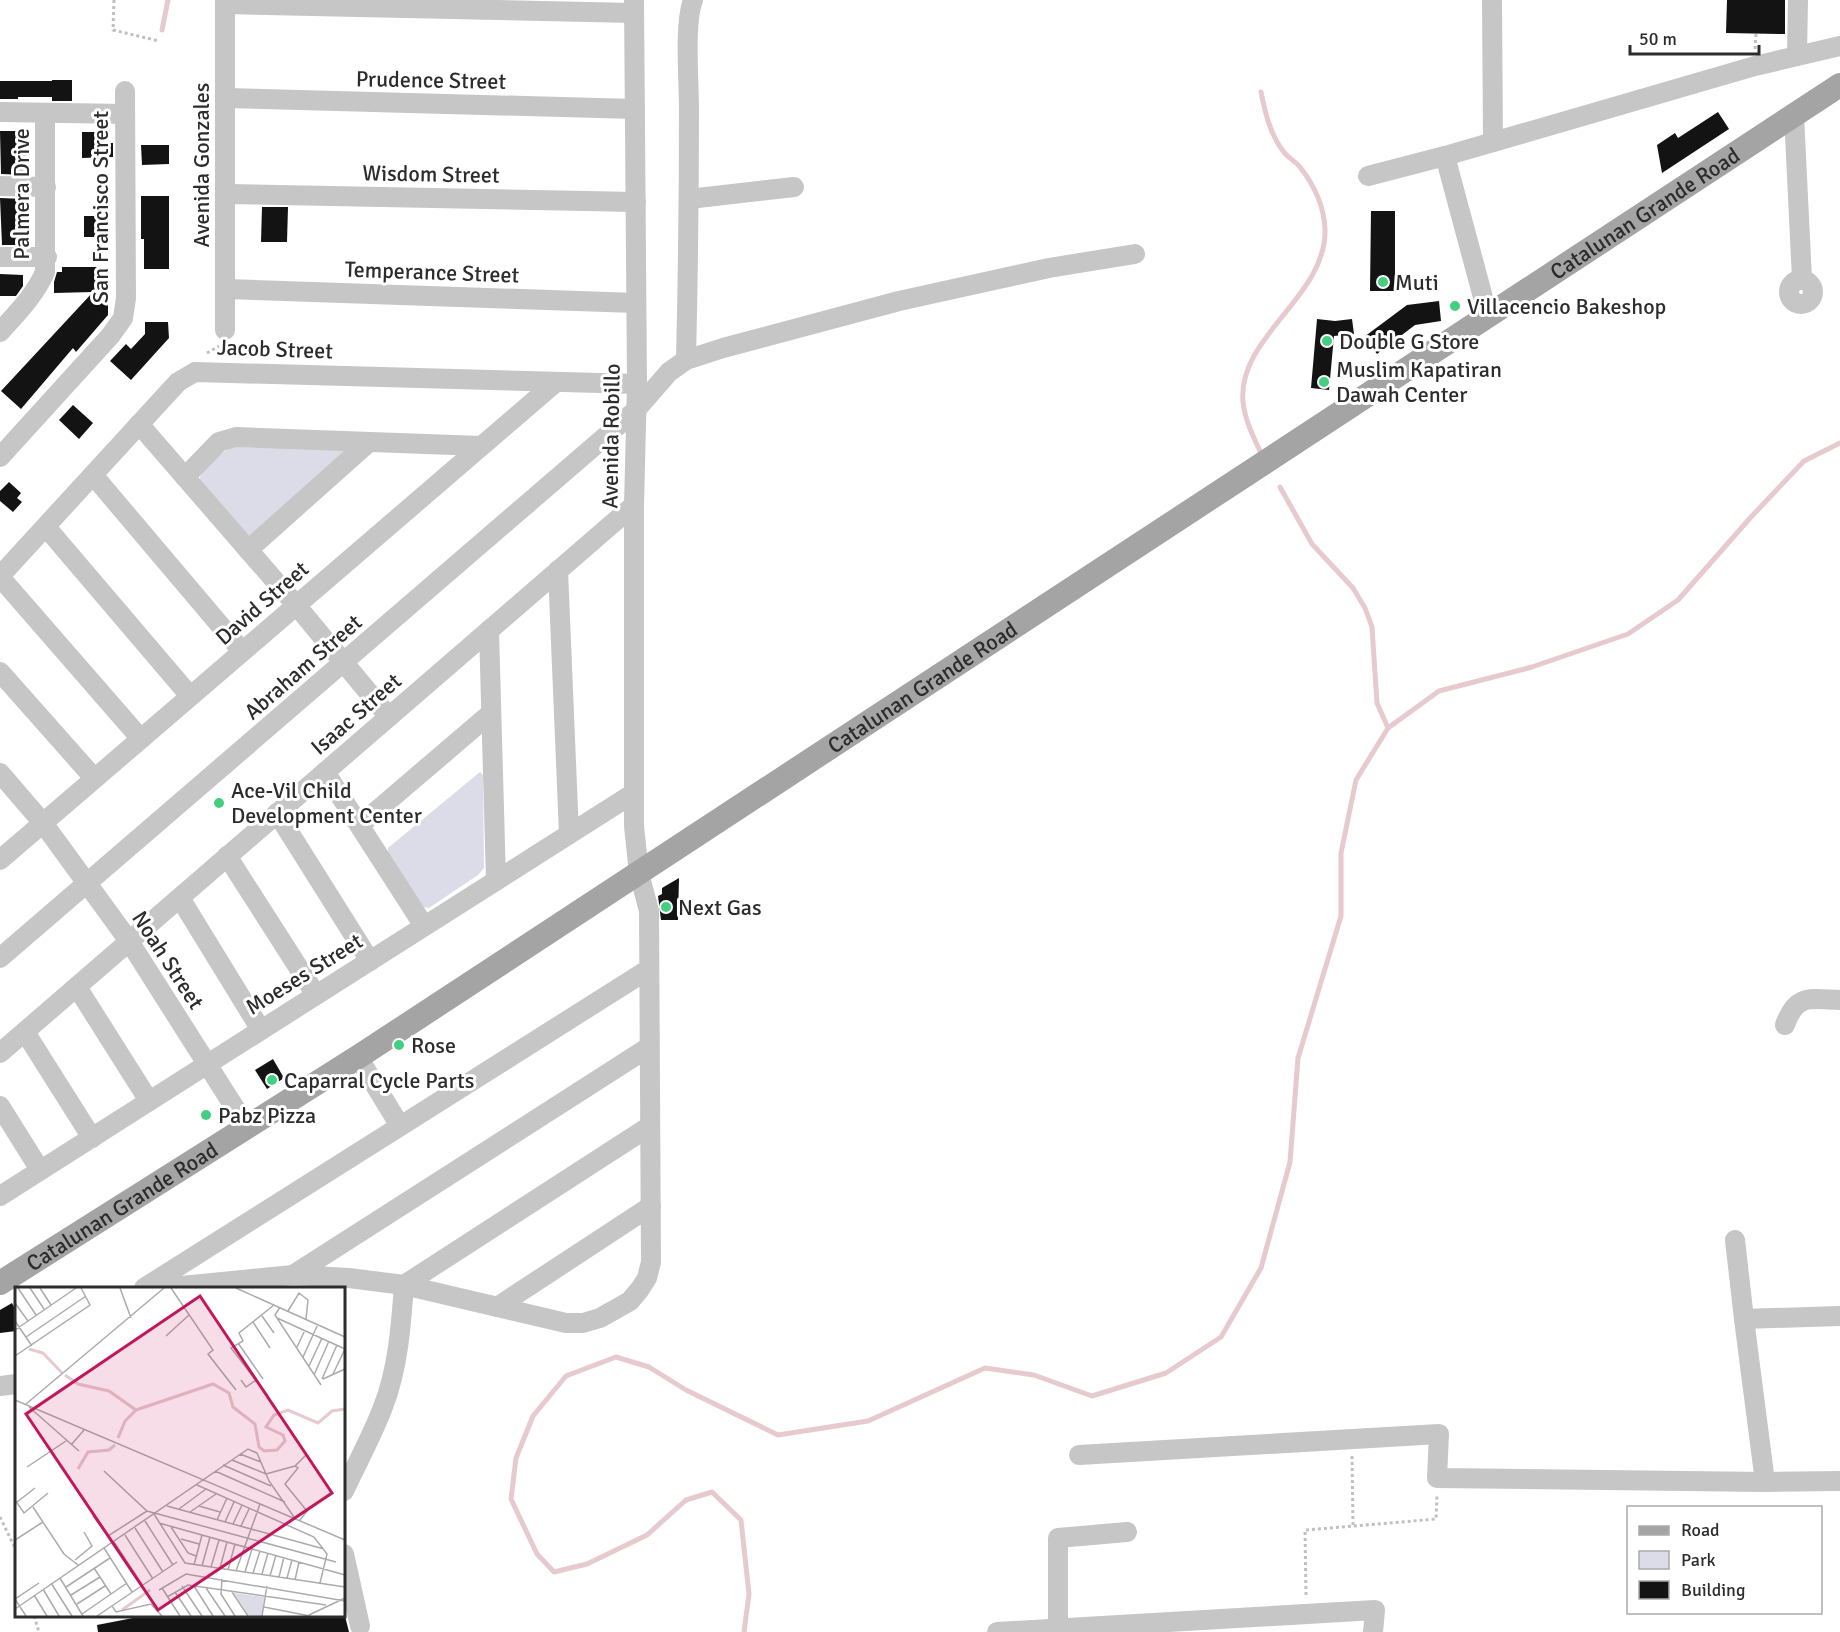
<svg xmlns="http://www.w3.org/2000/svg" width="1840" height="1632" viewBox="0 0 1840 1632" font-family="Signika,sans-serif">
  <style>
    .green { fill: #dcdce8 }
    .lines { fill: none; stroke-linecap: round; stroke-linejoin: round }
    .stream { stroke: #e6cacd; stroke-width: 5 }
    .building { fill: #131313 }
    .path { stroke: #c0c0c0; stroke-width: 3; stroke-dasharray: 3 3; stroke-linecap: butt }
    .minor { stroke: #c6c6c6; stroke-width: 20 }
    .major { stroke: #a4a4a4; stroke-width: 24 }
    .poi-dot { fill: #44ce7f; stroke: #fff; stroke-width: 2 }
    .labels { text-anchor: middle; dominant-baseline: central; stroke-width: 6; stroke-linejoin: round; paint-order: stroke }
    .street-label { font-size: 22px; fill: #2c2c2c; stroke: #fff }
    .poi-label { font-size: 22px; fill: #2c2c2c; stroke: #fff; text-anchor: start }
    .inset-river { fill: none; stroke: #e6cacd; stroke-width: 3 }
    .inset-road { fill: none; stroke: #ababab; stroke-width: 1.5 }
    .view { fill: #c2185b; fill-opacity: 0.15; stroke: #c2185b; stroke-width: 3 }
    .inset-edge { fill: none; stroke: #2c2c2c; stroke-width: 3 }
  </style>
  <rect width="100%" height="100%" fill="#fff"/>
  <g class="green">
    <path d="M237 447 343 448 347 451 252 535H248L199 481C202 466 223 449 237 447Z"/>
    <polygon points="480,772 483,775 484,868 478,875 429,908 422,907 388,852 388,848"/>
  </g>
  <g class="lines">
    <g class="stream">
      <polyline points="162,30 168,0"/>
      <path d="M1261 453C1253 436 1245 420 1243 402 1237 336 1327 297 1325 229 1324 205 1314 185 1300 167 1295 161 1287 157 1283 151 1270 134 1265 112 1261 92"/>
      <polyline points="1280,487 1312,544 1353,588 1365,608 1372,627 1377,703 1388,728"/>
      <polyline points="744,1632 749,1594 741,1520 712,1492 686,1500 647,1535 587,1564 554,1572 537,1554 511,1499 516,1458 533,1416 566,1376 616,1357 649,1367 686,1390 778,1435 868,1421 985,1368 1034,1375 1092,1396 1166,1373 1221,1337 1261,1268 1290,1162 1298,1058 1341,916 1341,853 1356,780 1388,728 1439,691 1532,667 1628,634 1678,600 1751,517 1804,461 1840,443"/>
    </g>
  </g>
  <g class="building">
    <polygon points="1727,0 1785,0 1785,34 1726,33"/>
    <polygon points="52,80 72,80 72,101 52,101 52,97 18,97 18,99 0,99 0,81 52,81"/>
    <polygon points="1718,112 1729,129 1662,173 1657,145 1675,133 1678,138"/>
    <polygon points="0,131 16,131 16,139 26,139 25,175 1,174"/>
    <polygon points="82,132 105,132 105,143 113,143 113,157 82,158"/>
    <polygon points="141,145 169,145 169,164 142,165"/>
    <polygon points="141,196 169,196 169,269 144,269 144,239 141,239"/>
    <polygon points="0,198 25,199 25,202 28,202 27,233 29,233 29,245 2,245"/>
    <polygon points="262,207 288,207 287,242 261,242"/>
    <polygon points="1371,211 1395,211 1395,291 1370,291"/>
    <polygon points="84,216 99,216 99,222 107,222 108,237 84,237"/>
    <polygon points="62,267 108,267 108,315 76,352 73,348 21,409 1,391 93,292 54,293 54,282 57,272 62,272"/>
    <polygon points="0,274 23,275 23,286 16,296 0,296"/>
    <polygon points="1439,301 1441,321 1415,325 1377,354 1364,337 1407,305"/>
    <polygon points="1317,319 1335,321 1352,319 1354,334 1334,336 1329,390 1311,388"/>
    <polygon points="145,322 168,322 169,338 131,380 110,361 126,344 131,349 145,334"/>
    <polygon points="73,405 93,423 79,439 59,420"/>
    <polygon points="9,482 21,493 17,498 22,502 13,512 0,501 0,491"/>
    <polygon points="679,878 678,920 661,920 658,896 662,894 662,888"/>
    <polygon points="273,1059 284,1078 267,1089 255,1070"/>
    <polygon points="12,1303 16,1311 16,1331 0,1333 0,1310"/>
    <polygon points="133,1616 345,1616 349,1632 98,1632 97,1625 133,1618"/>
  </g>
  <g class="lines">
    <g class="path">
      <polyline points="114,0 113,30 159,41"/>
      <polyline points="1755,49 1756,33"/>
      <polyline points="207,353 219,346"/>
      <polyline points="1352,1456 1353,1526"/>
      <polyline points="0,1517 16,1550"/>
      <polyline points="1306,1595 1305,1530 1436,1519 1437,1495"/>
      <polyline points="34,1616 39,1632"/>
    </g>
    <g class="minor">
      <polyline points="225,0 225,330"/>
      <polyline points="1492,0 1493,142"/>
      <polyline points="225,4 634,13"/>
      <polyline points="1797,55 1798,0"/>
      <polyline points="226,98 635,109"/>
      <polyline points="0,112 125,114"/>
      <polyline points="1794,115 1802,279"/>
      <polyline points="1445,156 1488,316"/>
      <polyline points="1368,176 1445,156 1755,66 1840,46"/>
      <polyline points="0,186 46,187"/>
      <polyline points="226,194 636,202"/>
      <polyline points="689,199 794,187"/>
      <polyline points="0,257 47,257"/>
      <circle cx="1801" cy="292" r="12"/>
      <polyline points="226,289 636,303"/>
      <path d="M0 332C17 313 35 295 45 272V113"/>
      <path d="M686 360C688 276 689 193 689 109 689 82 684 23 693 0"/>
      <polyline points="139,424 296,605 389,717"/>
      <polyline points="0,457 111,335 123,318 126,298 125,91"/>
      <polyline points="93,475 242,651"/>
      <polyline points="185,477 219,442 236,437 481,446"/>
      <polyline points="46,527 190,696"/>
      <polyline points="248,550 369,442"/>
      <polyline points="558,570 569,834"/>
      <polyline points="0,576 178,382 195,372 637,384"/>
      <polyline points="0,577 141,739"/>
      <polyline points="489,630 496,881"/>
      <polyline points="0,672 94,778"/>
      <polyline points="325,772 424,926"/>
      <polyline points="0,773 43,823 129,941 247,1127"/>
      <polyline points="277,813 370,961"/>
      <polyline points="360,825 491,713"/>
      <polyline points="227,856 316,995"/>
      <polyline points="0,860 555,383"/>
      <polyline points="180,898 261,1030"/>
      <polyline points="0,958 621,423 636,410 669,372 686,360 723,348 899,301 1049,268 1135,254"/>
      <polyline points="77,987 149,1101"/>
      <path d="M1785 1025C1796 993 1811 999 1840 1000"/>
      <polyline points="25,1032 92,1138"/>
      <polyline points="0,1053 634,505"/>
      <polyline points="358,1057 400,1126"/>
      <polyline points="0,1106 40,1170"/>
      <polyline points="0,1196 634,793"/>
      <polyline points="1735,1240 1744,1319 1765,1482"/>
      <polyline points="293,1275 649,1047"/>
      <polyline points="144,1288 649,969"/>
      <polyline points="161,1288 293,1275 349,1278 404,1285 566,1323 583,1323 600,1318 630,1301 640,1289 647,1278 651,1262 649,911 639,873 634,826 634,505 637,384 634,0"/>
      <polyline points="497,1307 651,1206"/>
      <polyline points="1744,1319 1839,1316"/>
      <polyline points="0,1386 16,1384"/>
      <polyline points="1079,1455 1439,1434 1437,1478 1765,1482 1840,1481"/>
      <path d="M344 1491C357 1463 372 1436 383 1407 398 1369 401 1326 404 1285L650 1126"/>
      <polyline points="344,1554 360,1626"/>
      <polyline points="1058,1628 1058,1538 1127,1532"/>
      <polyline points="997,1632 1375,1610 1373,1632"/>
    </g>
    <path class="major" id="s1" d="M0 1283 358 1057 1840 85"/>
  </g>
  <g class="poi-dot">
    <circle cx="1383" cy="282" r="6"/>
    <circle cx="1455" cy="306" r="6"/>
    <circle cx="1327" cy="341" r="6"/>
    <circle cx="1324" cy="382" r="6"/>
    <circle cx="219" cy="803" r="6"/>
    <circle cx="666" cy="907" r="6"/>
    <circle cx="399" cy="1045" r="6"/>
    <circle cx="272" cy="1080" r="6"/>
    <circle cx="206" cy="1115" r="6"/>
  </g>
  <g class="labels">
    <g class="street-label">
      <text transform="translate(431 80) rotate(1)">Prudence Street</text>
      <text transform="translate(201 165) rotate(-90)">Avenida Gonzales</text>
      <text transform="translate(431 174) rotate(1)">Wisdom Street</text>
      <text transform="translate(21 194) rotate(-90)">Palmera Drive</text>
      <text transform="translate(100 207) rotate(-90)">San Francisco Street</text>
      <text stroke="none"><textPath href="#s1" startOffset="1962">Catalunan Grande Road</textPath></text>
      <text transform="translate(432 272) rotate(2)">Temperance Street</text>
      <text transform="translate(275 349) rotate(2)">Jacob Street</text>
      <text transform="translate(611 436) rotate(-89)">Avenida Robillo</text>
      <text transform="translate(262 603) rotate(-41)">David Street</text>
      <text transform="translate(303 667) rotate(-41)">Abraham Street</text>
      <text stroke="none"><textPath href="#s1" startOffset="1098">Catalunan Grande Road</textPath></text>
      <text transform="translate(356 714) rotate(-41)">Isaac Street</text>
      <text transform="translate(168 960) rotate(57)">Noah Street</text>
      <text transform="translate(304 974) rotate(-32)">Moeses Street</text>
      <text stroke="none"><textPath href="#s1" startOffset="144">Catalunan Grande Road</textPath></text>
    </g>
    <g class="poi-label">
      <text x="1395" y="282">Muti</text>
      <text x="1467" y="306">Villacencio Bakeshop</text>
      <text x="1339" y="341">Double G Store</text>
      <text x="1336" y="369">Muslim Kapatiran<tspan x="1336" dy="25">Dawah Center</tspan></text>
      <text x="231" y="790">Ace-Vil Child<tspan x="231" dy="25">Development Center</tspan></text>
      <text x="678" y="907">Next Gas</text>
      <text x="411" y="1045">Rose</text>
      <text x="284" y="1080">Caparral Cycle Parts</text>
      <text x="218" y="1115">Pabz Pizza</text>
    </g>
  </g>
  <g transform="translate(15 1287)">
    <rect width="330" height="330" fill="#fff"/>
    <path d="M219 306 249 310 247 329H234Z" fill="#dcdce8"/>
    <path class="inset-river" d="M14 62 28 66 47 86M50 88 63 97 94 104 121 123 198 97 214 106 218 120 240 137 244 160 249 164 262 163 270 154 268 148 251 140 259 128 273 123 303 136 317 124 330 122M103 151 110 134 121 123M63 182 73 165 94 163 100 158M107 323 135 303"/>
    <path class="inset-road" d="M3 1 21 28M15 1 29 22M25 1 36 18M105 1 116 31M156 1 198 63 193 67 221 103M221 1 330 50M0 16 13 34M265 20 260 28 306 98M273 24 284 6 293 13 291 32M247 29 259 46M262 31 330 62M0 34 17 59M238 35 255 61M0 43 61 1M151 49 174 28M11 50 71 9M223 56 248 92M282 60 290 43M0 69 75 18 66 1M288 70 303 37M294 79 307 51M318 87 330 62M299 88 314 54M307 92 322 58M308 92 330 82M226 93 231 100 241 93M253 109 216 61 228 54 224 46 259 18M0 113 330 253M11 117 149 1M14 120 64 164M56 158 69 143M225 167 246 175M217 173 251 187 280 179 291 168M208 178 256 199M280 179 283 181 270 197 292 224 285 233M12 180 51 154M89 184 132 224 321 275M200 184 270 215M182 198 299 250 312 267 305 296M0 213 9 226 33 206M2 215 20 201M152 219 309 262M184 219 205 225M18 220 49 267 63 278M164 222 191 202M175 225 201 207M139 227 170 276 330 300M78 229 93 249 132 224M202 233 212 211M130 234 158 278M210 235 219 215M144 236 330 288M218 237 227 218M226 239 234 222M156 240 173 266 181 269M120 241 148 285M110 248 138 292M166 252 184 257M0 253 28 235M99 255 128 299M89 261 117 305M60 273 77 259 69 245M179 278 187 248M187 279 195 250M196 280 204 253M79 281 96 307M205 281 212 255M213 283 220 257M221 284 245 217M230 285 237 262M238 286 245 264M247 287 253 266M255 289 261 268M264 290 269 270M45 291 68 329M272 291 277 273M207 292 206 307 220 329M280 293 284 275M36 296 57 329M167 299 187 329M179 299 198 329M51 300 95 271M147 301 165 329M191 301 210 329M28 302 44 329M144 303 171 287 330 314M160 305 176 329M217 305 233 329M19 308 32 329M56 308 85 290M152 310 173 298 311 318M62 317 90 299M97 319 101 325 136 317 147 329M249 320 295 329M0 322 233 162 242 166 254 194 279 230M67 327 112 296M294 328 330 311M11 329 0 312 24 296M82 329 162 275M247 329 252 299"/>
    <path class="view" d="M185 9 317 206 143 323 11 127Z"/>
    <rect width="330" height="330" class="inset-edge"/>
  </g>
  <rect x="1627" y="1506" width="195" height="108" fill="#ffffff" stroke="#ababab" stroke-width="1.5"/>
  <rect x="1639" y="1526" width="30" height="9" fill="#a4a4a4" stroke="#ababab" stroke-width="1.5"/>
  <text x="1681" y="1536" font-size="18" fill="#2c2c2c">Road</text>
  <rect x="1639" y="1551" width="30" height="18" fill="#dcdce8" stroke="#ababab" stroke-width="1.5"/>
  <text x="1681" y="1566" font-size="18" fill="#2c2c2c">Park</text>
  <rect x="1639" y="1581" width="30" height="18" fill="#131313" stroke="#ababab" stroke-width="1.5"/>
  <text x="1681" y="1596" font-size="18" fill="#2c2c2c">Building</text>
  <path d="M1630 45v9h129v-9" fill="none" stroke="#2c2c2c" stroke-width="3"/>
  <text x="1639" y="45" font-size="18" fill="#2c2c2c" stroke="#ffffff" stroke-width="4.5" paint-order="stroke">50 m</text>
</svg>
